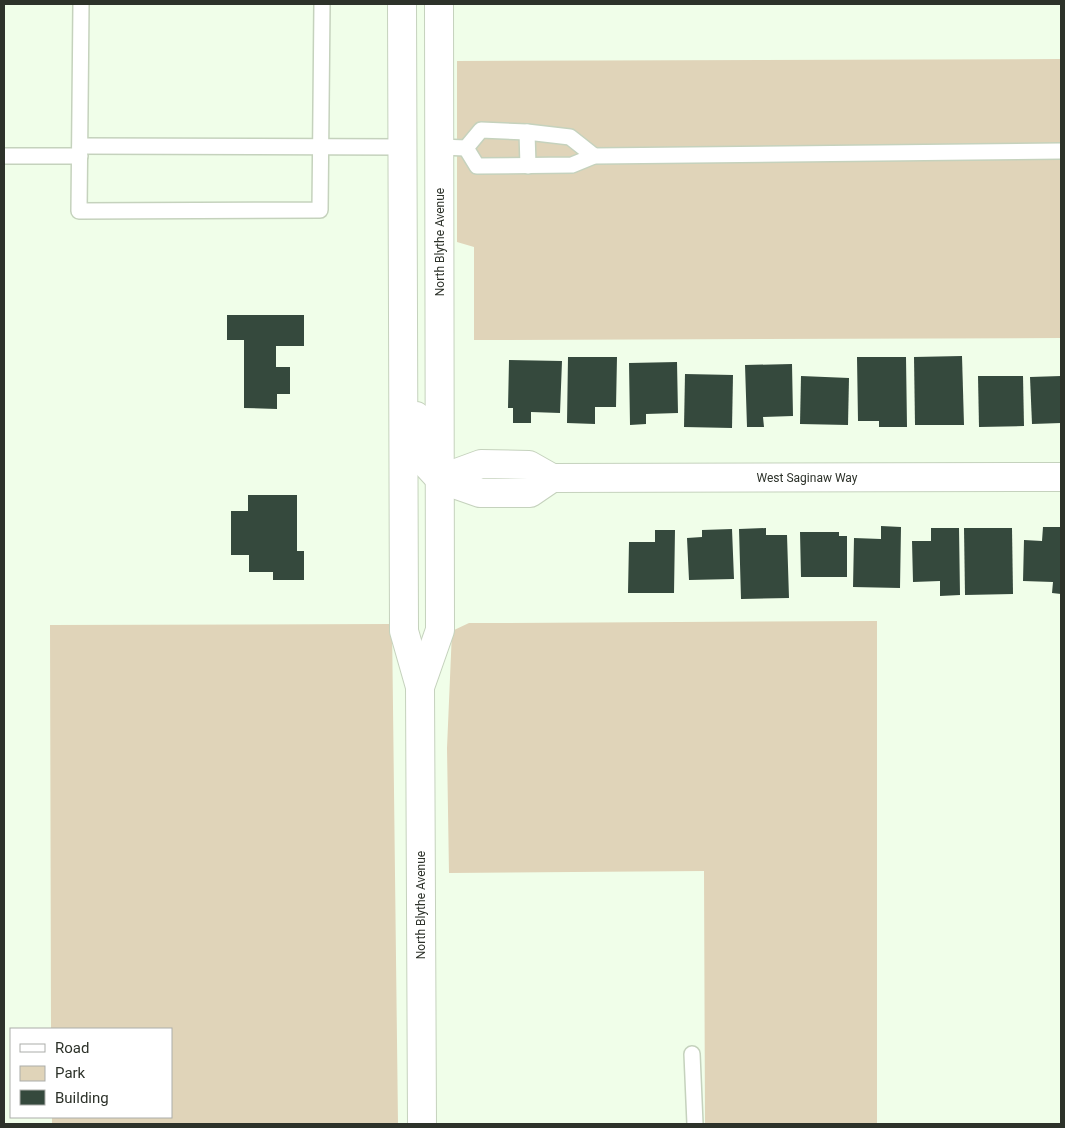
<svg xmlns="http://www.w3.org/2000/svg" width="1065" height="1128" viewBox="0 0 1065 1128" font-family="Roboto,sans-serif">
  <style>
    .green { fill: #e0d4b9 }
    .building { fill: #35493d }
    .lines { fill: none; stroke-linecap: round; stroke-linejoin: round }
    .service-casing { stroke: #c5d2bd; stroke-width: 18 }
    .minor-casing { stroke: #c5d2bd; stroke-width: 30 }
    .tertiary-casing { stroke: #c5d2bd; stroke-width: 30 }
    .service { stroke: #fff; stroke-width: 15 }
    .minor { stroke: #fff; stroke-width: 28 }
    .tertiary { stroke: #fff; stroke-width: 28 }
    .labels { text-anchor: middle; dominant-baseline: central; stroke-width: 5; stroke-linejoin: round; paint-order: stroke }
    .street-label { font-size: 12px; fill: #2d322a; stroke: #fff }
  </style>
  <rect width="100%" height="100%" fill="#f0fee9"/>
  <g class="green">
    <polygon points="1061,59 1061,338 474,340 474,247 457,242 457,61"/>
    <polygon points="877,621 877,1124 705,1124 704,871 449,873 447,748 452,631 469,623 487,623"/>
    <polygon points="392,624 398,1124 52,1124 52,1117 171,1117 171,1029 51,1029 50,625"/>
  </g>
  <g class="building">
    <polygon points="227,315 304,315 304,346 276,346 276,367 290,367 290,394 277,394 277,409 244,408 244,340 227,340"/>
    <polygon points="962,356 964,425 915,425 914,357"/>
    <polygon points="568,357 617,357 616,407 595,407 595,424 567,423"/>
    <polygon points="857,357 906,357 907,427 879,427 879,421 858,421"/>
    <polygon points="509,360 562,361 560,413 531,412 531,423 513,423 513,408 508,408"/>
    <polygon points="677,362 678,413 646,414 646,424 630,425 629,363"/>
    <polygon points="792,364 793,416 763,417 764,427 747,427 745,365"/>
    <polygon points="685,374 733,375 732,428 684,427"/>
    <polygon points="801,376 849,378 848,425 800,424"/>
    <polygon points="978,376 1023,376 1024,426 979,427"/>
    <polygon points="1061,376 1061,423 1032,424 1030,377"/>
    <polygon points="248,495 297,495 297,551 304,551 304,580 273,580 273,572 249,572 249,555 231,555 231,511 248,511"/>
    <polygon points="881,526 901,527 900,588 853,587 854,538 881,539"/>
    <polygon points="1043,527 1061,527 1061,594 1052,593 1053,582 1023,581 1024,540 1042,541"/>
    <polygon points="766,528 766,535 787,535 789,598 741,599 739,529"/>
    <polygon points="931,528 959,528 960,595 940,596 940,581 913,582 912,541 931,541"/>
    <polygon points="964,528 1012,528 1013,594 965,595"/>
    <polygon points="732,529 734,579 689,580 687,538 702,537 702,530"/>
    <polygon points="655,530 675,530 674,593 628,593 629,542 655,542"/>
    <polygon points="800,532 839,532 839,536 847,536 847,577 801,577"/>
  </g>
  <g class="lines">
    <defs>
      <g id="service">
        <polyline points="81,4 79,211 320,210 322,4"/>
        <polyline points="527,132 528,166"/>
        <polyline points="80,146 403,147"/>
        <polyline points="440,147 466,148 481,130 527,132 570,137 594,156"/>
        <polyline points="466,148 477,166 572,165 594,156 1061,151"/>
        <polyline points="4,156 80,156"/>
        <polyline points="692,1054 695,1124"/>
      </g>
      <g id="minor">
        <polyline points="416,416 416,453 440,479 480,493 530,493 552,478"/>
        <polyline points="440,479 481,464 529,465 552,478 1061,477"/>
      </g>
      <g id="tertiary">
        <polyline points="402,4 404,631 420,687 422,1124"/>
        <polyline points="420,687 440,630 439,4"/>
      </g>
    </defs>
    <use href="#service" class="service-casing"/>
    <use href="#minor" class="minor-casing"/>
    <use href="#tertiary" class="tertiary-casing"/>
    <use href="#service" class="service"/>
    <use href="#minor" class="minor"/>
    <use href="#tertiary" class="tertiary"/>
  </g>
  <g class="labels">
    <g class="street-label">
      <text transform="translate(440 242) rotate(-90)">North Blythe Avenue</text>
      <text x="807" y="478">West Saginaw Way</text>
      <text transform="translate(421 905) rotate(-90)">North Blythe Avenue</text>
    </g>
  </g>
  <rect width="1065" height="1128" fill="none" stroke="#2d322a" stroke-width="10"/>
  <rect x="10" y="1028" width="162" height="90" fill="#ffffff" stroke="#abadaa"/>
  <rect x="20" y="1044" width="25" height="8" fill="#ffffff" stroke="#abadaa"/>
  <text x="55" y="1053" font-size="15" fill="#2d322a">Road</text>
  <rect x="20" y="1066" width="25" height="15" fill="#e0d4b9" stroke="#abadaa"/>
  <text x="55" y="1078" font-size="15" fill="#2d322a">Park</text>
  <rect x="20" y="1090" width="25" height="15" fill="#35493d" stroke="#abadaa"/>
  <text x="55" y="1103" font-size="15" fill="#2d322a">Building</text>
</svg>
